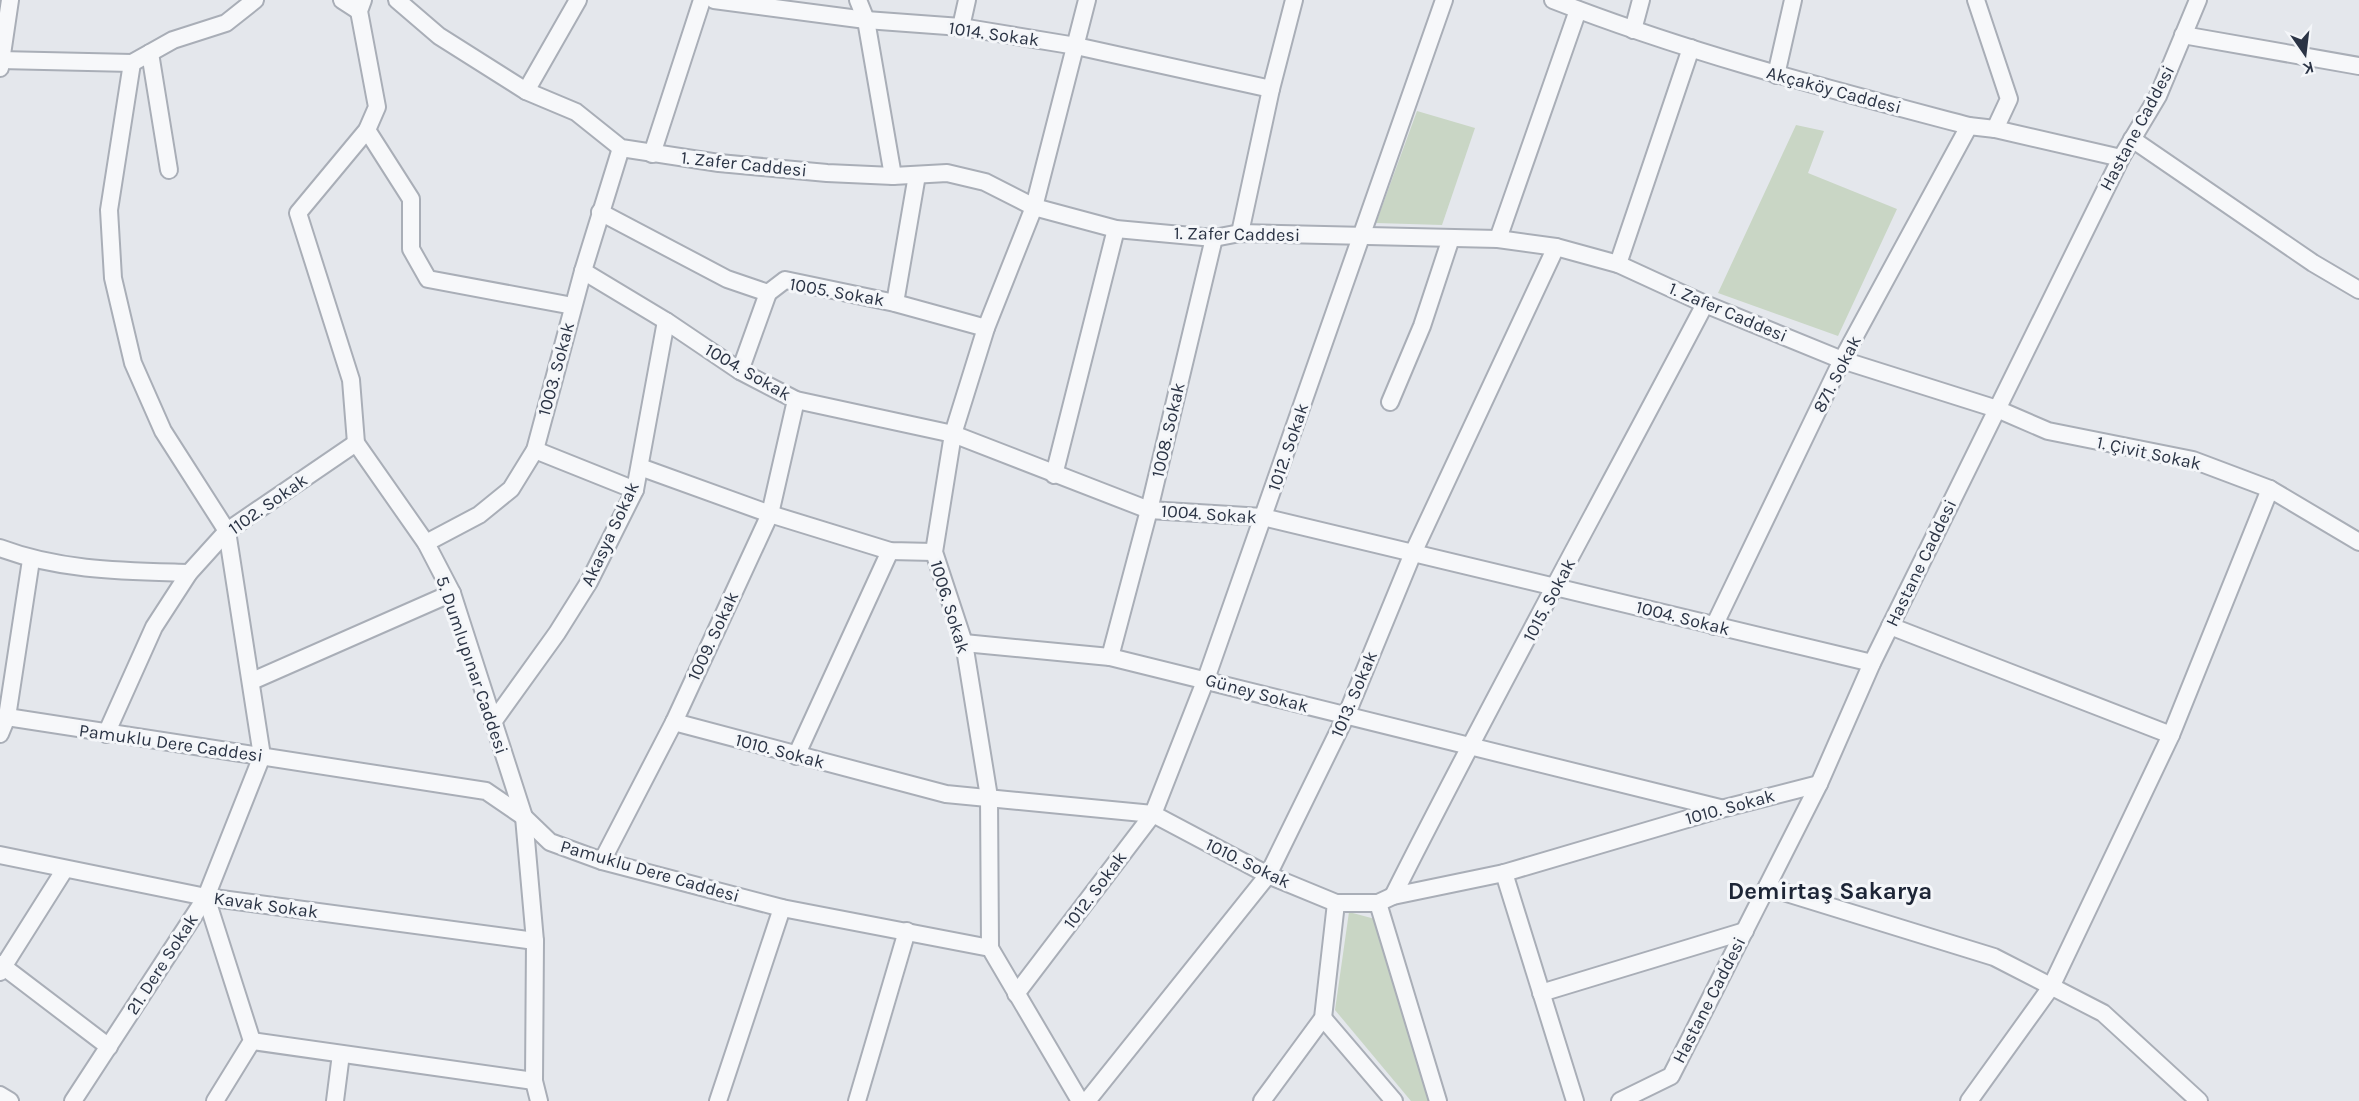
<svg xmlns="http://www.w3.org/2000/svg" width="2359" height="1101" viewBox="0 0 2359 1101" font-family="Karla,sans-serif">
  <style>
    .green { fill: #c9d6c5 }
    .lines { fill: none; stroke-linecap: round; stroke-linejoin: round }
    .minor-casing { stroke: #a9aeb7; stroke-width: 20 }
    .minor { stroke: #f7f8fa; stroke-width: 16 }
    .labels { text-anchor: middle; dominant-baseline: central; stroke-width: 6; stroke-linejoin: round; paint-order: stroke }
    .street-label { font-size: 18px; fill: #2b3445; stroke: #f4f6f9 }
    .district-label { font-size: 24px; font-weight: bold; fill: #1d2536; stroke: #f4f6f9 }
  </style>
  <rect width="100%" height="100%" fill="#e4e7ec"/>
  <g class="green">
    <polygon points="1417,111 1475,128 1442,225 1376,223"/>
    <polygon points="1796,125 1824,131 1808,173 1897,209 1838,336 1718,293"/>
    <polygon points="1349,912 1375,919 1429,1101 1411,1101 1335,1010"/>
  </g>
  <g class="lines">
    <defs>
      <g id="minor">
        <polyline points="342,0 359,11"/>
        <polyline points="363,0 359,11 377,107 367,130 298,213 351,380 356,443 426,543 452,593 524,817 535,941 534,1081 539,1101"/>
        <polyline points="397,0 439,36 526,91 576,112 621,148 719,163 827,173 893,176 947,173 985,182 1034,207 1116,229 1214,238 1240,233 1498,239 1556,247 1618,264 1705,304 1842,360 1997,409 2048,431 2193,460 2270,489 2359,542"/>
        <polyline points="714,0 866,20 961,27 1076,46 1271,89"/>
        <polyline points="858,0 866,20 893,176"/>
        <path d="M1553 0C1688 53 1829 89 1969 126L1995 129 2121 158"/>
        <polyline points="1976,0 2009,99 1995,129"/>
        <polyline points="961,27 967,0"/>
        <polyline points="1633,30 1641,0"/>
        <polyline points="2183,35 2359,66"/>
        <polyline points="150,53 169,170"/>
        <polyline points="0,60 132,63 173,40 226,23 255,0"/>
        <polyline points="0,68 10,0"/>
        <polyline points="1776,75 1793,0"/>
        <polyline points="526,91 578,0"/>
        <polyline points="367,130 411,199 411,249 428,279 573,306"/>
        <polyline points="2132,139 2313,263 2359,290"/>
        <polyline points="652,154 702,0"/>
        <polyline points="600,212 727,279 768,293 785,280 895,303 986,328"/>
        <polyline points="1240,233 1271,89 1294,0"/>
        <polyline points="1498,239 1578,10"/>
        <polyline points="1618,264 1691,48"/>
        <polyline points="583,271 666,321 740,371 796,400 953,434 1149,510 1263,517 1872,663"/>
        <polyline points="895,303 917,175"/>
        <polyline points="740,371 768,293"/>
        <polyline points="1390,402 1422,326 1451,238"/>
        <polyline points="535,450 635,490"/>
        <polyline points="640,467 770,514 890,551 934,552"/>
        <polyline points="1054,475 1116,229"/>
        <polyline points="426,543 479,515 511,489 535,450 583,271 621,148"/>
        <path d="M0 548C61 571 124 571 189 573"/>
        <polyline points="1714,626 1842,360 1969,126"/>
        <polyline points="1890,626 2171,735"/>
        <polyline points="964,643 1110,657 1720,808"/>
        <polyline points="1110,657 1149,510 1214,238"/>
        <polyline points="252,681 452,593"/>
        <polyline points="7,717 486,791 524,817 550,842 602,861 782,908 990,948 1080,1101"/>
        <polyline points="493,722 557,633 589,582 635,490 666,321"/>
        <polyline points="674,722 946,794 1153,814 1268,875 1336,903 1378,903 1393,896 1504,873 1721,809 1819,784"/>
        <polyline points="0,734 7,717 31,560"/>
        <polyline points="106,734 154,627 189,573 227,531 356,443"/>
        <polyline points="796,756 890,551"/>
        <polyline points="0,855 206,897 535,941"/>
        <polyline points="602,861 674,722 770,514 796,400"/>
        <polyline points="1504,873 1575,1101"/>
        <polyline points="1767,887 1994,957 2103,1013 2199,1101"/>
        <path d="M1393 896C1493 697 1601 502 1705 304"/>
        <polyline points="206,897 252,1041 215,1101"/>
        <polyline points="1378,903 1438,1101"/>
        <polyline points="990,948 989,797 964,643 934,552 953,434 986,328 1034,207 1087,0"/>
        <polyline points="0,964 109,1047"/>
        <polyline points="0,972 65,869"/>
        <polyline points="1541,993 1745,931"/>
        <polyline points="1016,994 1153,814 1206,679 1444,0"/>
        <polyline points="1323,1018 1394,1101"/>
        <polyline points="252,1041 534,1081"/>
        <polyline points="0,1095 10,1101"/>
        <polyline points="73,1101 206,897 262,756 227,531 163,431 133,363 113,278 109,210 132,63"/>
        <polyline points="335,1101 341,1054"/>
        <polyline points="718,1101 782,908"/>
        <polyline points="857,1101 907,931"/>
        <polyline points="1087,1101 1268,875 1346,716 1413,553 1556,247"/>
        <polyline points="1262,1101 1323,1018 1336,903"/>
        <polyline points="1620,1101 1671,1076 1819,784 1872,663 2121,158 2158,96 2198,0"/>
        <polyline points="1969,1101 2051,987 2171,735 2270,489"/>
      </g>
    </defs>
    <use href="#minor" class="minor-casing"/>
    <use href="#minor" class="minor"/>
  </g>
  <g class="labels">
    <g class="street-label">
      <text transform="translate(994 34) rotate(8)">1014. Sokak</text>
      <text transform="translate(1834 90) rotate(15)">Akçaköy Caddesi</text>
      <text transform="translate(2137 128) rotate(-62)">Hastane Caddesi</text>
      <text transform="translate(744 164) rotate(6)">1. Zafer Caddesi</text>
      <text transform="translate(1237 234) rotate(1)">1. Zafer Caddesi</text>
      <text transform="translate(837 292) rotate(10)">1005. Sokak</text>
      <text transform="translate(1728 312) rotate(23)">1. Zafer Caddesi</text>
      <text transform="translate(556 369) rotate(-75)">1003. Sokak</text>
      <text transform="translate(748 372) rotate(30)">1004. Sokak</text>
      <text transform="translate(1837 374) rotate(-63)">871. Sokak</text>
      <text transform="translate(1168 430) rotate(-77)">1008. Sokak</text>
      <text transform="translate(1288 447) rotate(-71)">1012. Sokak</text>
      <text transform="translate(2149 453) rotate(12)">1. Çivit Sokak</text>
      <text transform="translate(268 504) rotate(-35)">1102. Sokak</text>
      <text transform="translate(1209 514) rotate(4)">1004. Sokak</text>
      <text transform="translate(610 534) rotate(-65)">Akasya Sokak</text>
      <text transform="translate(1921 563) rotate(-64)">Hastane Caddesi</text>
      <text transform="translate(1549 600) rotate(-62)">1015. Sokak</text>
      <text transform="translate(950 607) rotate(73)">1006. Sokak</text>
      <text transform="translate(1683 618) rotate(14)">1004. Sokak</text>
      <text transform="translate(713 636) rotate(-65)">1009. Sokak</text>
      <text transform="translate(472 665) rotate(71)">5. Dumlupınar Caddesi</text>
      <text transform="translate(1257 693) rotate(15)">Güney Sokak</text>
      <text transform="translate(1354 694) rotate(-67)">1013. Sokak</text>
      <text transform="translate(171 743) rotate(8)">Pamuklu Dere Caddesi</text>
      <text transform="translate(780 751) rotate(15)">1010. Sokak</text>
      <text transform="translate(1730 807) rotate(-15)">1010. Sokak</text>
      <text transform="translate(1248 863) rotate(26)">1010. Sokak</text>
      <text transform="translate(650 871) rotate(16)">Pamuklu Dere Caddesi</text>
      <text transform="translate(1095 890) rotate(-53)">1012. Sokak</text>
      <text transform="translate(266 905) rotate(8)">Kavak Sokak</text>
      <text transform="translate(162 964) rotate(-57)">21. Dere Sokak</text>
      <text transform="translate(1709 1000) rotate(-63)">Hastane Caddesi</text>
    </g>
    <g class="district-label">
      <text x="1830" y="891">Demirtaş Sakarya</text>
    </g>
  </g>
  <g transform="translate(2305 54) rotate(166)" stroke="#f4f6f9" stroke-width="4.5" paint-order="stroke">
  <path d="M0-4.5L10 22L0 15L-10 22Z" fill="#2b3445"/>
  <text y="-9" font-size="16" font-weight="bold" text-anchor="middle" fill="#2b3445">K</text>
  </g>
</svg>
